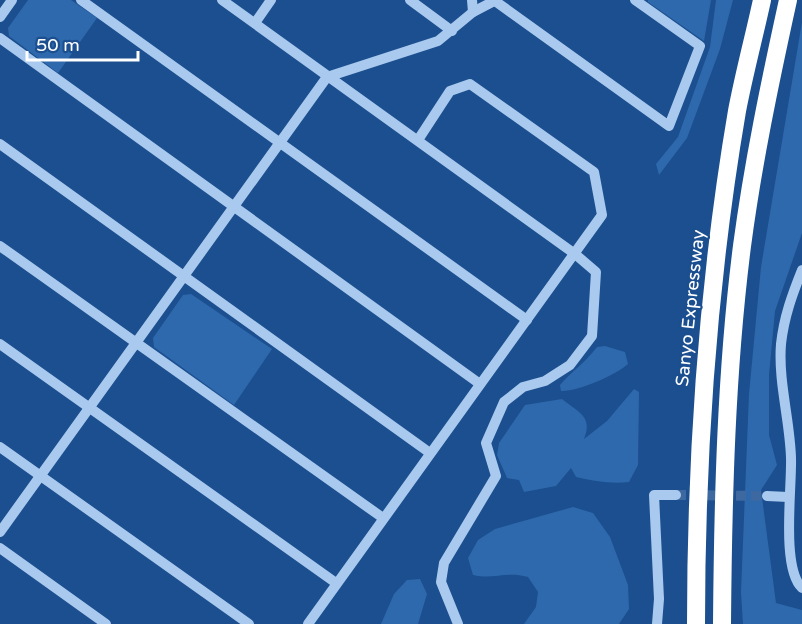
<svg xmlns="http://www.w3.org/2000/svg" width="802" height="624" viewBox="0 0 802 624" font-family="'Varela Round',sans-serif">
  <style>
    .green { fill: #2e69ad }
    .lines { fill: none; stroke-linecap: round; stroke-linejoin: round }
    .minor-tunnel { stroke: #3d69a0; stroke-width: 10; stroke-dasharray: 10 5; stroke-linecap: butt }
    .minor { stroke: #a9c9ee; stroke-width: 10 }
    .highway { stroke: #fff; stroke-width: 18 }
    .labels { text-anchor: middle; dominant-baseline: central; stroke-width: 4.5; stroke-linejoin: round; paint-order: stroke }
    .street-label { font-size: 18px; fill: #fff; stroke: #1b4f8f }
  </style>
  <rect width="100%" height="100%" fill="#1b4f8f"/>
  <g class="green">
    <polygon points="28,0 71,0 97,18 58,73 9,36 8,28"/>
    <polygon points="648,0 711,0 704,41 648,2"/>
    <polygon points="716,0 733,0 720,49 687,138 659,175 656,164 678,137 710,47"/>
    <polygon points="802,22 802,233 775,311 769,375 769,435 777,465 761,490 776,603 802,610 802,624 743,624 741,592 749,394 761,267"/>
    <polygon points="191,294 272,349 234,405 154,347 153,338 183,295"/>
    <path d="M605 346 625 352 628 364C616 375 577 392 561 391L560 385C572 371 586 362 597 347Z"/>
    <path d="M634 389 639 392 638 465 629 482C611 484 593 481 576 477L571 468 556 486 524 492 519 480 507 478 497 455 499 443 525 405 562 399C579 413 593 416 584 439L607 421Z"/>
    <path d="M573 507 593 513 610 537 628 585 629 609 619 624H524L536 607 538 592 528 577C505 571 494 580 473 575L468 558 478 540 495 529Z"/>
    <polygon points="420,579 427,594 418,624 381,624 394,594 407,580"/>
  </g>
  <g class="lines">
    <polyline class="minor-tunnel" points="676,495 767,496"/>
    <g class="minor">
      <polyline points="81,0 527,320"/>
      <polyline points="222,0 575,254 596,272 592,336 570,365 545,381 523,387 504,402 486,443 496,476 444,563 441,582 458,624"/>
      <polyline points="410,0 452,31"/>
      <polyline points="472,0 473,12"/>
      <polyline points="495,1 669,126 700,46 635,0"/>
      <polyline points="0,17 12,0"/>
      <polyline points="255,23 271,0"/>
      <polyline points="0,38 480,384"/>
      <polyline points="0,144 430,453"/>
      <polyline points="0,246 383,518"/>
      <path d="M802 270C792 295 784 317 781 344 778 381 790 421 791 458 792 488 781 568 802 588"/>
      <polyline points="0,344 336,583"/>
      <polyline points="0,447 249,624"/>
      <polyline points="767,496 788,497"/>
      <polyline points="0,532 327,77 438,41 473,12 496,0"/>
      <polyline points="0,548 106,624"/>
      <polyline points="308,624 602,215 594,172 470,84 450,91 418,140"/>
      <polyline points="657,624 659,599 654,495 676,495"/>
    </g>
    <g class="highway">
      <path d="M696 624C696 452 708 281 737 111 744 74 754 37 762 0"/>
      <path d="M722 624C723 498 726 372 742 246 753 163 770 82 788 0"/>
    </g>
  </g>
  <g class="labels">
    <g class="street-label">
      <text transform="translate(690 308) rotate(-84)">Sanyo Expressway</text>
    </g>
  </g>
  <path d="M27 51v9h111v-9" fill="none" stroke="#ffffff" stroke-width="3"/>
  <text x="36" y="51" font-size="18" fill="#ffffff" stroke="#1b4f8f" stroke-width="4.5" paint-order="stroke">50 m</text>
</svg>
